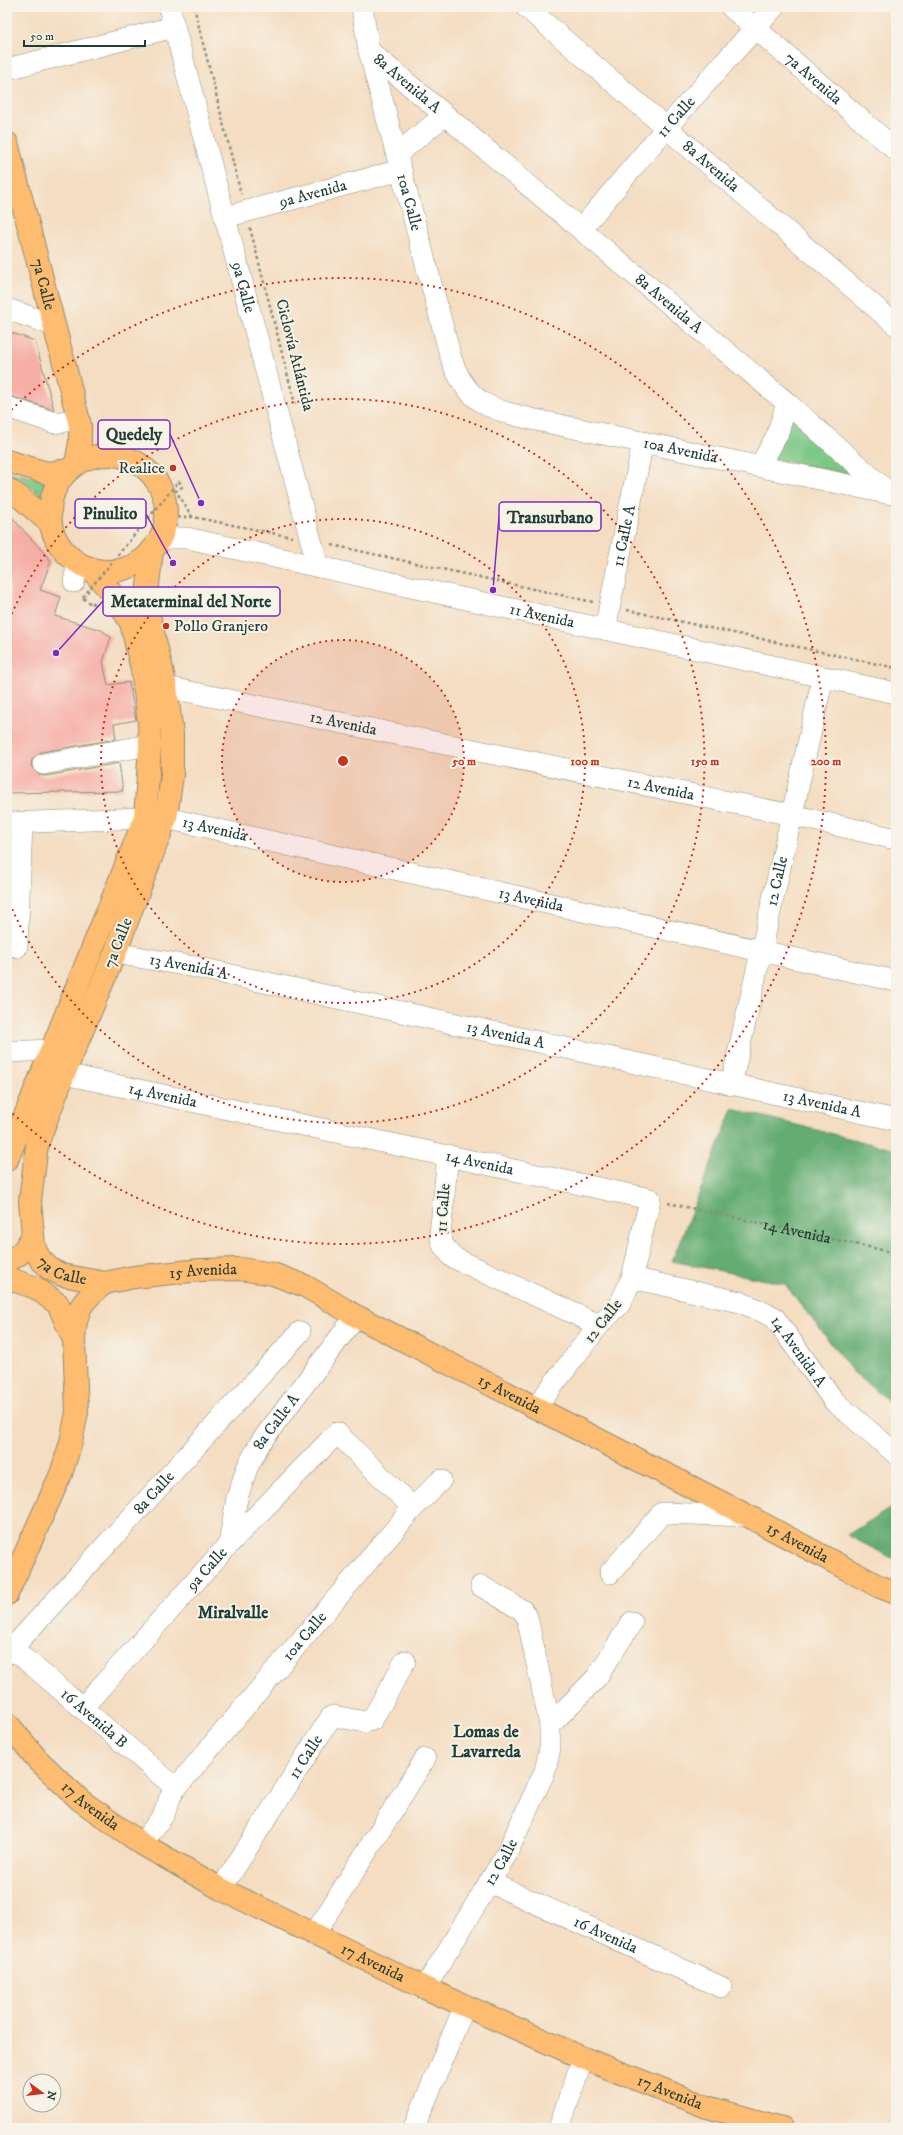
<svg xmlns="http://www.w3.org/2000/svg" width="903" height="2135" viewBox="0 0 903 2135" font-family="'IM FELL DW Pica',serif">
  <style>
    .green { fill: #7bc785; stroke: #4d825c }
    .forest { fill: #64ac72; stroke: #427453 }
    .building { fill: #f6afa7 }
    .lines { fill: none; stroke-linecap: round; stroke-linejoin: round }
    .minor-casing { stroke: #8a8d7a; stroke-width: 22 }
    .major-casing { stroke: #8a8d7a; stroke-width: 24 }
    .path { stroke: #8a8d7a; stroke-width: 2.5; stroke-dasharray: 3 3; stroke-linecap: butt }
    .minor { stroke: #fff; stroke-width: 21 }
    .major { stroke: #febc70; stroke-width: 22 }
    .path-bridge { stroke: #8a8d7a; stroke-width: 2.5; stroke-dasharray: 3 3; stroke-linecap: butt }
    .ring { fill: none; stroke: #c8321e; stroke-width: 2; stroke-dasharray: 2 4 }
    .poi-dot { fill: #c8321e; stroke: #f7f3e8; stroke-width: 1.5 }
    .labels { text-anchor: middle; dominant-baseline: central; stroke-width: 4; stroke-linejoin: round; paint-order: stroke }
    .street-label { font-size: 16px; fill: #1f3d34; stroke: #f7f3e8 }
    .poi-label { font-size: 16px; fill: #1f3d34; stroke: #f7f3e8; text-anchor: end }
    .neighbourhood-label { font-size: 17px; font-weight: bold; fill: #1f3d34; stroke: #f7f3e8 }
    .centre { fill: #c8321e; stroke: #f7f3e8; stroke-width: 2 }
    .ring-label { font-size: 12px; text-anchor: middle; font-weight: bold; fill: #c8321e; stroke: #f7f3e8; stroke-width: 4; stroke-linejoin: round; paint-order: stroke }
    .leader { fill: none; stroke: #7b2cbf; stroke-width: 1.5 }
    .callout-dot { fill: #7b2cbf; stroke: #f7f3e8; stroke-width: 1.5 }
    .callout { fill: #f7f3e8; stroke: #7b2cbf; stroke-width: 1.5 }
    .callout-label { font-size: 17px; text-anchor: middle; font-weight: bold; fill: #1f3d34 }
  </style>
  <rect width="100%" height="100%" fill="#f7f3e8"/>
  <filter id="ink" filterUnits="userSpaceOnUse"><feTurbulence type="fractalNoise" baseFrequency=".025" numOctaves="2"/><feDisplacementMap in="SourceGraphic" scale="8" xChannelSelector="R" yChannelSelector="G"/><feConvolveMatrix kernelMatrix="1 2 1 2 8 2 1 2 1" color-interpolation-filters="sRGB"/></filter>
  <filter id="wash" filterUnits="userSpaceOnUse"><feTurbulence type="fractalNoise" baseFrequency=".012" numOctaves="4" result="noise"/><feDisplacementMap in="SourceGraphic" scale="16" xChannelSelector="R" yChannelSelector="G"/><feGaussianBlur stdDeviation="0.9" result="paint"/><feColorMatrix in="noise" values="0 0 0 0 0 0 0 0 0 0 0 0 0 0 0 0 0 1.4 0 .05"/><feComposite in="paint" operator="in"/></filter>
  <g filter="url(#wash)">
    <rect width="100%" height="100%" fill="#f4ddc1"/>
    <g class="green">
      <polygon points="791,417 859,476 774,459"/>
      <polygon points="7,471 47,481 42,496 22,480 7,475"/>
    </g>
    <g class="forest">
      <polygon points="733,1109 896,1150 896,1407 853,1372 785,1284 672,1261"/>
      <polygon points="896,1505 896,1560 847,1535"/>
    </g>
    <g id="blocks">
      <g class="building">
        <polygon points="7,331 35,341 54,410 7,395"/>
        <polygon points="9,514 51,561 40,590 61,597 55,616 101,630 111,637 103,662 108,685 129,682 136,720 114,724 116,739 41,752 32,760 31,766 39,775 45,776 119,763 123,791 7,793 7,644 11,644"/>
      </g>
    </g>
  </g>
  <g filter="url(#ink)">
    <use href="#blocks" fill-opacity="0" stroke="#8a8d7a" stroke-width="1"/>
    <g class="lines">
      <defs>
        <g id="minor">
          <path id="s2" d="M169 7 318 567"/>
          <path id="s3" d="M362 7 369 51 451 358C466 403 490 409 531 419L896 495"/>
          <path id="s4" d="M526 7 896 325"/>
          <path id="s5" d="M731 7 896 150"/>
          <path id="s6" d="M369 51 787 403 888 492"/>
          <polyline points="7,69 174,27"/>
          <polyline points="397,154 445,115"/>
          <path id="s7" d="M225 217 401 170"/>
          <path id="s8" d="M581 229 666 128 774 7"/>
          <polyline points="7,309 53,325"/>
          <polyline points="7,407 55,423 78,419"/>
          <polyline points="760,466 777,435 787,403"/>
          <path id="s9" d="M157 542 169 538H187L896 693"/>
          <polyline points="74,582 78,562"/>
          <path id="s10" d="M605 629 643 442"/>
          <path id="s11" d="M166 687 792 815 896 839"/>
          <polyline points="43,764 138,747 150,746"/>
          <path id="s12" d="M166 818 896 981"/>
          <polyline points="7,823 145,818"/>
          <polyline points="17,947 22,823"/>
          <path id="s13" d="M115 953 195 967 896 1120"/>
          <polyline points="7,1052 51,1050"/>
          <path id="s14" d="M64 1074 650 1199 632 1278 620 1304 599 1325 536 1407"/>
          <path id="s15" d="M731 1085 823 677"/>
          <polyline points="448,1155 440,1235 443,1245 452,1257 599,1325"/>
          <path id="s16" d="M632 1278 740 1302 774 1317 834 1401 896 1454"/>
          <path id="s17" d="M229 1544 237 1498 247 1468 260 1443 356 1316"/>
          <polyline points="610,1573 662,1513 748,1516"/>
          <path id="s18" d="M12 1648 176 1788"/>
          <path id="s19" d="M7 1654 300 1332"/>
          <path id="s20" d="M82 1708 229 1544 337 1433 413 1508"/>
          <polyline points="550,1725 597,1677 632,1622"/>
          <path id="s21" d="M142 1844 164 1814 171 1795 176 1788 413 1508 441 1480"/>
          <path id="s22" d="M489 1882 721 1987"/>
          <path id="s23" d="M221 1889 331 1717 334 1716 365 1722 372 1720 405 1661"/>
          <polyline points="314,1935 425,1759"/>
          <path id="s24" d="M425 1988 506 1855 545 1771 550 1748V1725L527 1617 522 1610 481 1586"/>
          <polyline points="414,2128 465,2005"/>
          <polyline points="559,2128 583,2058"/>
        </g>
        <g id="major">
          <path id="s25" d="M7 143 80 425V442L76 464"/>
          <circle cx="108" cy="513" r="58"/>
          <polyline points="7,461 47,473 69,470"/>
          <polyline points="7,489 21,498 51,524"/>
          <path id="s26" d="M152 550 148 585V611L166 687 172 734V775L166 818 115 953 64 1074 37 1144 30 1201 34 1247 40 1259 50 1269 62 1275 105 1283 134 1277 201 1270 240 1269 273 1274 305 1286 356 1316 748 1516 880 1587 896 1593"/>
          <polyline points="7,1160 145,818 150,746 149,723 142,669 131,623 116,598 90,568"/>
          <path d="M7 1260C21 1257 26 1247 33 1235"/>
          <polyline points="7,1278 36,1288 58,1304 74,1340 77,1412 71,1442 61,1474 7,1594"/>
          <path d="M74 1340C76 1309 80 1302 105 1283"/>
          <path id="s27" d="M7 1723 38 1760 80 1800 142 1844 221 1889 425 1988 583 2058 707 2107 782 2128"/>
        </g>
      </defs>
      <use href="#minor" class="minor-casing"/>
      <use href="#major" class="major-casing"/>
      <g class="path">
        <polyline points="194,7 241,194"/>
        <polyline points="250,228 295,404"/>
        <polyline points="179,481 182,487 176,491 193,518"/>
        <polyline points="166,518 193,517 292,537"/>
        <polyline points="332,545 593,602"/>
        <polyline points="83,598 92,605 94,602"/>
        <polyline points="627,610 896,668"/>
        <path id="s1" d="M668 1203 896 1253"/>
      </g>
      <use href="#minor" class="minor"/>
      <use href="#major" class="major"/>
      <polyline class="path-bridge" points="83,597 179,481"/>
    </g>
  </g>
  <circle cx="343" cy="761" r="121" fill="#c8321e" fill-opacity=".12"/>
  <g class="ring">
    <circle cx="343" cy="761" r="121"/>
    <circle cx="343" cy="761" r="242"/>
    <path d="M7 625A362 362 0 1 1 7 897"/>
    <path d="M7 414A483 483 0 1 1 7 1108"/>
  </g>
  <g class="poi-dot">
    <circle cx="173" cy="468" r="4"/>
    <circle cx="166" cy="626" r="4"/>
  </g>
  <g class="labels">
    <g class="street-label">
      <text stroke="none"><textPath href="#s5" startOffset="109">7a Avenida</textPath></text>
      <text stroke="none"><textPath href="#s6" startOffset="50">8a Avenida A</textPath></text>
      <text stroke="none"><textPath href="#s8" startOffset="147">11 Calle</textPath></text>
      <text stroke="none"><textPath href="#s4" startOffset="244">8a Avenida</textPath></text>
      <text stroke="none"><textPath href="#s7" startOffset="91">9a Avenida</textPath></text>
      <text stroke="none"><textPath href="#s3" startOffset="201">10a Calle</textPath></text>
      <text stroke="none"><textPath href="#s25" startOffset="146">7a Calle</textPath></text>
      <text stroke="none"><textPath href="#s2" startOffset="290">9a Calle</textPath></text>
      <text stroke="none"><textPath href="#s6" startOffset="392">8a Avenida A</textPath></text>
      <text transform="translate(295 355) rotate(76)">Ciclovía Atlántida</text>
      <text stroke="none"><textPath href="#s3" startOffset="622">10a Avenida</textPath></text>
      <text stroke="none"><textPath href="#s10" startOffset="95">11 Calle A</textPath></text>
      <text stroke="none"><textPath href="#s9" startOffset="394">11 Avenida</textPath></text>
      <text stroke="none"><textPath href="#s11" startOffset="181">12 Avenida</textPath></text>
      <text stroke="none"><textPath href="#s11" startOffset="505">12 Avenida</textPath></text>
      <text stroke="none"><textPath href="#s12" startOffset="50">13 Avenida</textPath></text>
      <text stroke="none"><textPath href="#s15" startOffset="209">12 Calle</textPath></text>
      <text stroke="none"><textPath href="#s12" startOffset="374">13 Avenida</textPath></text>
      <text transform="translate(118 943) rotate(-69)">7a Calle</text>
      <text stroke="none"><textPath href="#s13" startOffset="75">13 Avenida A</textPath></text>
      <text stroke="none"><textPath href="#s13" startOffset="399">13 Avenida A</textPath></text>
      <text stroke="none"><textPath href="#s14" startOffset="101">14 Avenida</textPath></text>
      <text stroke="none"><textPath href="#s13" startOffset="723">13 Avenida A</textPath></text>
      <text stroke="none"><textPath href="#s14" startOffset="425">14 Avenida</textPath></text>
      <text transform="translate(443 1208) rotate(-86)">11 Calle</text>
      <text stroke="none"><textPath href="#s1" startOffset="132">14 Avenida</textPath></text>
      <text stroke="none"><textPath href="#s26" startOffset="765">7a Calle</textPath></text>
      <text stroke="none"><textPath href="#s26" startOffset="909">15 Avenida</textPath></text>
      <text transform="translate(603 1321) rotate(-52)">12 Calle</text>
      <text stroke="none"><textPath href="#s16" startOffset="190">14 Avenida A</textPath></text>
      <text stroke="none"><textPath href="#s26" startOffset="1245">15 Avenida</textPath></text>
      <text stroke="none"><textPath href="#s17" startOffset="133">8a Calle A</textPath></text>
      <text stroke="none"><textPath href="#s19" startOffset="218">8a Calle</textPath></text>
      <text stroke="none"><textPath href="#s26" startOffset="1569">15 Avenida</textPath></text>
      <text stroke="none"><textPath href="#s20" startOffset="187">9a Calle</textPath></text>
      <text stroke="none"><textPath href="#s21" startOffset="265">10a Calle</textPath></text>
      <text stroke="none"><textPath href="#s18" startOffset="108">16 Avenida B</textPath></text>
      <text stroke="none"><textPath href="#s23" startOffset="157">11 Calle</textPath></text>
      <text stroke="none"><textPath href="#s27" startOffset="118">17 Avenida</textPath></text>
      <text stroke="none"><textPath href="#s24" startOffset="147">12 Calle</textPath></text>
      <text stroke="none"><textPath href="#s22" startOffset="128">16 Avenida</textPath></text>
      <text stroke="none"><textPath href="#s27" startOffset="442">17 Avenida</textPath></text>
      <text stroke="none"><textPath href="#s27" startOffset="766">17 Avenida</textPath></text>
    </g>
    <g class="poi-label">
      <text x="165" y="468">Realice</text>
      <text x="174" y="626" text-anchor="start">Pollo Granjero</text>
    </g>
    <g class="neighbourhood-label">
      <text x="233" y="1613">Miralvalle</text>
      <text x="486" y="1732">Lomas de<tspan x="486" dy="20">Lavarreda</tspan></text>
    </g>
  </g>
  <circle cx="343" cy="761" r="6" class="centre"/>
  <g class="ring-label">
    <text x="464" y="765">50 m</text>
    <text x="585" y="765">100 m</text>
    <text x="705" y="765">150 m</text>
    <text x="826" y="765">200 m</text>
  </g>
  <path class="leader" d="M201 503L170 434M173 563L146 514M493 590L499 517M56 653L103 601"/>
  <g class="callout-dot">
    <circle cx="201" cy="503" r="4"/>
    <circle cx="173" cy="563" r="4"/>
    <circle cx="493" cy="590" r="4"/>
    <circle cx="56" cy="653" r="4"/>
  </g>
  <g class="callout">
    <rect x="98" y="420" width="72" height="29" rx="4"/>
    <rect x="75" y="499" width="71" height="29" rx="4"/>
    <rect x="499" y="502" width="102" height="29" rx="4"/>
    <rect x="103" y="587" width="177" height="29" rx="4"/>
  </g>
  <g class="callout-label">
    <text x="134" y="440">Quedely</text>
    <text x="110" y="519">Pinulito</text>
    <text x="550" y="523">Transurbano</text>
    <text x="191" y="607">Metaterminal del Norte</text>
  </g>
  <rect width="903" height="2135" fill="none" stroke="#f7f3e8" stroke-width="24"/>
  <g transform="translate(42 2093) rotate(105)"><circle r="19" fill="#f7f3e8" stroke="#a1aaa0"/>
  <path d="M0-3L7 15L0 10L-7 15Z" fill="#c8321e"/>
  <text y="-6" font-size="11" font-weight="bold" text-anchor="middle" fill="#1f3d34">N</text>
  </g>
  <path d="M24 40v6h121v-6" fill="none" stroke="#1f3d34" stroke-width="2"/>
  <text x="30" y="40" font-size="12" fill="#1f3d34" stroke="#f7f3e8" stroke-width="3" paint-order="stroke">50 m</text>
</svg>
